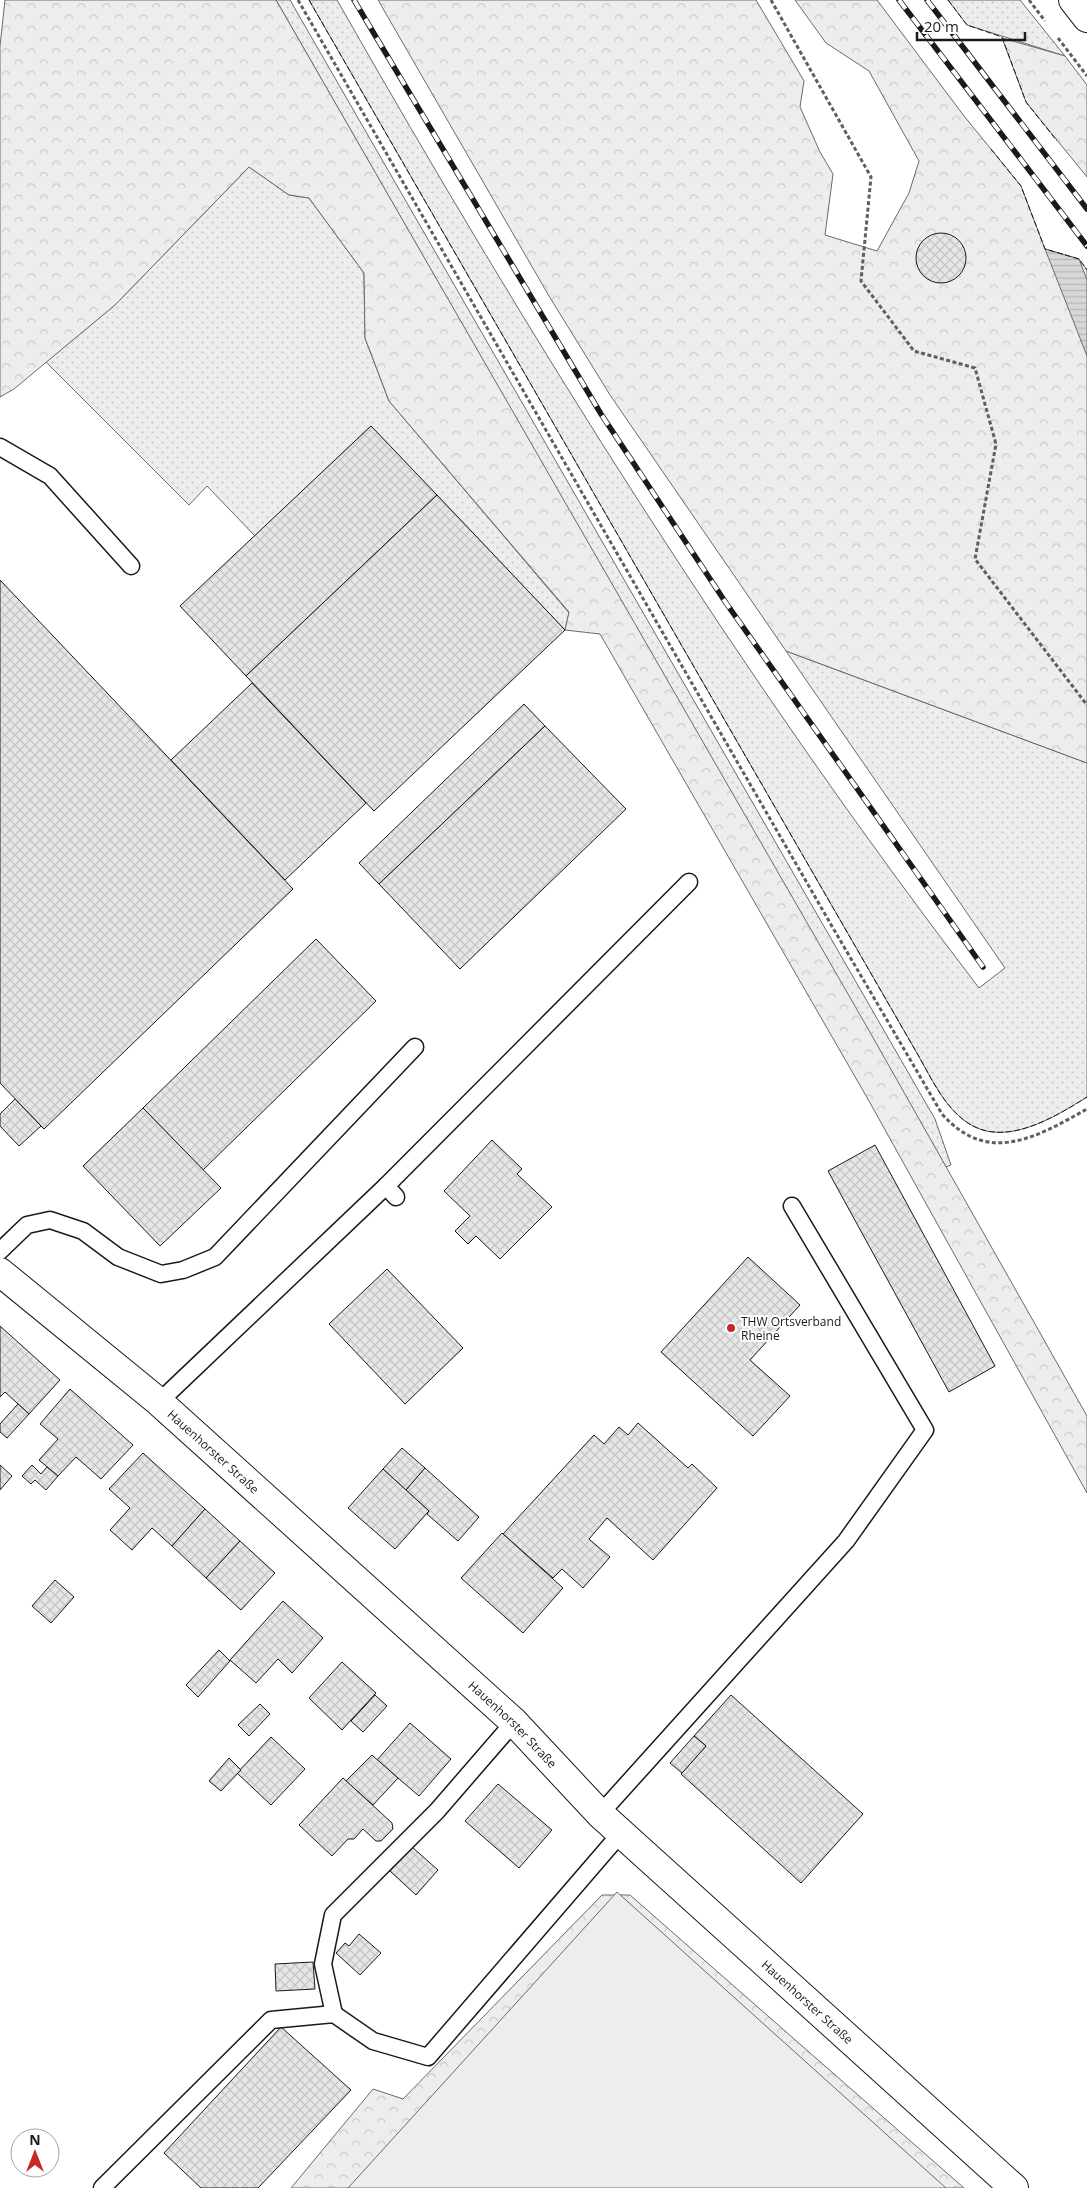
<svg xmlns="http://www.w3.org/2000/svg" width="1087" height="2188" viewBox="0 0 1087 2188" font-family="'Open Sans',sans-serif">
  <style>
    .grass { fill: url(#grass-dots); stroke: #6a6a6a }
    .forest { fill: url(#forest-crowns); stroke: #6a6a6a }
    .built { fill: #ededed; stroke: #6a6a6a }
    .water { fill: url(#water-rules); stroke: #6a6a6a }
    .building { fill: url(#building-cross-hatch); stroke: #1a1a1a }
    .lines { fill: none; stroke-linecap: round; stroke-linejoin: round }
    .lane-casing { stroke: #1a1a1a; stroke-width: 19 }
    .secondary-casing { stroke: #1a1a1a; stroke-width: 30 }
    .primary-casing { stroke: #1a1a1a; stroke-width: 30 }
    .path { stroke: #5f5f5f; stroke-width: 3; stroke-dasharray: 4 2.5; stroke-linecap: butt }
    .lane { stroke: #fff; stroke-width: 16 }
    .secondary { stroke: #fff; stroke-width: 28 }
    .primary { stroke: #fff; stroke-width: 28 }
    .rail-casing { stroke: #1a1a1a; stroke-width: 5.5 }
    .rail { stroke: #fff; stroke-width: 4; stroke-dasharray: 11; stroke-linecap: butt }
    .fence { stroke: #1a1a1a; stroke-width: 1; stroke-dasharray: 6 2.5; stroke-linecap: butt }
    .poi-dot { fill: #c62828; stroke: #fff; stroke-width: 2 }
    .labels { text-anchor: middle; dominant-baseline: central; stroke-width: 4; stroke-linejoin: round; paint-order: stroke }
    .poi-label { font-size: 12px; fill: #1a1a1a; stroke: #fff; text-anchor: start }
    .street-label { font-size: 12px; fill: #1a1a1a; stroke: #fff }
  </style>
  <defs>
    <pattern id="grass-dots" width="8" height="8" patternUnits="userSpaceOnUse" patternTransform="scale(1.25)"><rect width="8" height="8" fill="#ededed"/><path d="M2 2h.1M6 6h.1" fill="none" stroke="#cbcbcb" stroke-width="1.8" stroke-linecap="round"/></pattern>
    <pattern id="forest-crowns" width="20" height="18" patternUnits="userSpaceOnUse" patternTransform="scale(1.25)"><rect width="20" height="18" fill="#ededed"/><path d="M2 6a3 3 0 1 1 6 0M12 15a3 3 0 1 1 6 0" fill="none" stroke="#cbcbcb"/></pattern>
    <pattern id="water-rules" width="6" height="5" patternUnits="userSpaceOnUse" patternTransform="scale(1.25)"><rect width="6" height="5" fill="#d7d7d7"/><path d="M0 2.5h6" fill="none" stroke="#b8b8b8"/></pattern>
    <pattern id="building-cross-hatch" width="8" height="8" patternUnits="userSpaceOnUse" patternTransform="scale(1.25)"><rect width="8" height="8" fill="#e6e6e6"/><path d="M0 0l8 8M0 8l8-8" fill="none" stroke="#c5c5c5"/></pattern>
  </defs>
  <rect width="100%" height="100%" fill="#fff"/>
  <g class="grass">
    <polygon points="276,0 290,0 935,1119 951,1165 946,1167"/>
    <path d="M309 0H337C531 341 740 676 979 988L1005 968 786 651 1087 763V1097C1055 1117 1005 1148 968 1123 943 1107 929 1073 914 1048Z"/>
    <polygon points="948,0 1020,0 1065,56 967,25"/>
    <polygon points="249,167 289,195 309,198 364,273 365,338 389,401 569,613 565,630 371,426 255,536 207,486 189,505 46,362 115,305"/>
  </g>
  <g class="forest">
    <polygon points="5,0 276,0 867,1027 1087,1416 1087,1493 869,1101 600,634 565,630 569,612 389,401 365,338 364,273 309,198 289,195 249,167 115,305 14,389 0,397 0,46"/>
    <polygon points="378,0 756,0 804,81 800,107 820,152 833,174 825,235 877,251 909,193 919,161 869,71 826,43 795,0 877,0 964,116 1021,186 1045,249 1079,259 1087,270 1087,763 786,651 610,395 549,296"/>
    <polygon points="1002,38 1065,56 1087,85 1087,177 1026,102"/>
    <polygon points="602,1895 630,1895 964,2188 291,2188 373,2089 403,2099"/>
  </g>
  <polygon class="built" points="617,1892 946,2188 348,2188"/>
  <polygon class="water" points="1045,249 1079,259 1087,280 1087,356"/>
  <g class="building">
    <circle cx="941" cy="258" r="25"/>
    <polygon points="371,426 437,495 246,676 180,606"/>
    <polygon points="437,495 565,630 374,811 246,676"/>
    <polygon points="0,580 293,889 44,1129 0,1083"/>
    <polygon points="252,683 366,803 285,880 171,760"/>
    <polygon points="524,704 545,726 379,884 359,863"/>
    <polygon points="545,726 626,809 460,969 379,884"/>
    <polygon points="316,939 376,1001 203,1170 143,1108"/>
    <polygon points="15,1099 41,1126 19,1146 0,1126 0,1114"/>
    <polygon points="143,1108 221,1188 160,1246 83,1166"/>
    <polygon points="492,1140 522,1169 517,1174 552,1207 500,1259 476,1236 468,1244 455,1231 470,1216 444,1191"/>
    <polygon points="875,1145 995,1366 949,1392 828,1171"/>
    <polygon points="748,1257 800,1305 750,1360 790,1396 753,1436 661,1352"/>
    <polygon points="387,1269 463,1348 405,1404 329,1324"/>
    <polygon points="0,1326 60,1380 29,1414 5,1392 0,1397"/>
    <polygon points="70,1389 133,1445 101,1479 76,1457 58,1476 39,1460 58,1439 40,1424"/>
    <polygon points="18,1404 29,1414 7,1438 0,1432 0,1424"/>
    <polygon points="638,1423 688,1468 692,1464 717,1488 653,1560 607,1518 589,1539 610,1557 583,1588 562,1569 553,1578 503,1534 594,1435 604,1444 619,1427 628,1435"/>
    <polygon points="402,1448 425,1468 406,1490 383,1469"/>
    <polygon points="143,1453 205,1509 172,1546 152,1528 132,1550 110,1530 130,1508 109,1489"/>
    <polygon points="0,1465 12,1476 0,1490"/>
    <polygon points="32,1465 41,1474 47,1467 58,1476 46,1490 35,1480 31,1484 22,1476"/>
    <polygon points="425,1468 479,1517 458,1541 427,1514 429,1511 406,1490"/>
    <polygon points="383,1469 429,1511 395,1549 348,1508"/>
    <polygon points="205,1509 240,1541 206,1578 172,1546"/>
    <polygon points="502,1533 563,1588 523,1633 461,1578"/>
    <polygon points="240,1541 275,1573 241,1610 206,1578"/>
    <polygon points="55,1580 74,1597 51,1623 32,1606"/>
    <polygon points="283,1601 323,1638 292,1673 278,1659 256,1683 230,1660"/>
    <polygon points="219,1650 230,1661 198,1697 186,1685"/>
    <polygon points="342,1662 376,1693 342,1730 309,1698"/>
    <polygon points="375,1695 387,1706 363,1732 351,1721"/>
    <polygon points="731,1695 863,1814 801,1883 681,1774 706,1746 694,1736"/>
    <polygon points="260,1704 270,1714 249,1736 238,1725"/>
    <polygon points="410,1723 451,1759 419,1796 377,1760"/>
    <polygon points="694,1736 706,1746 682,1773 670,1763"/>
    <polygon points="271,1737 305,1769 271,1805 237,1773"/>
    <polygon points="372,1755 398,1778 373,1805 346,1781"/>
    <polygon points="229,1758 241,1770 221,1791 209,1781"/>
    <polygon points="343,1778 392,1823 393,1829 381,1841 376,1841 363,1829 354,1839 348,1839 332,1856 299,1825"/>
    <polygon points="498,1784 552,1830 519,1868 465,1821"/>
    <polygon points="412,1847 438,1870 416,1895 390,1871"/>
    <polygon points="359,1934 381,1953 360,1975 336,1953 345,1943 349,1946"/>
    <polygon points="313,1962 315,1989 276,1991 275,1964"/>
    <polygon points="281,2027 351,2090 258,2188 201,2188 164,2153"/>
  </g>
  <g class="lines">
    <defs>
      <g id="lane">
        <polyline points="0,447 50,476 131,566"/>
        <polyline points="386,1186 689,882"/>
        <polyline points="0,1251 27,1225 50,1220 83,1231 118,1257 161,1274 183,1270 215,1257 415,1047"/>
        <polyline points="159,1402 386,1186 396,1197"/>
        <polyline points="600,1814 846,1541 925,1430 792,1206"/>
        <polyline points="334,2014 323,1964 333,1915 437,1811 514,1722"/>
        <polyline points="102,2188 271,2020 334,2014 373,2041 428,2057 621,1833"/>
      </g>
      <g id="secondary">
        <path id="s1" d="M0 1272 159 1402 514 1722 600 1814 1014 2188"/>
      </g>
      <polyline id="primary" points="1073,0 1087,18"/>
    </defs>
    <use href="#lane" class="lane-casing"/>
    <use href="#secondary" class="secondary-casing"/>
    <use href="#primary" class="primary-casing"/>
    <g class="path">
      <path d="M298 0 833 928 942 1114C988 1166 1037 1137 1087 1109"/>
      <polyline points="771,0 871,177 861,281 914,351 975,368 996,444 975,559 1087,705"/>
      <polyline points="1029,0 1045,21"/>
      <polyline points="1058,38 1087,76"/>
    </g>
    <use href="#lane" class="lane"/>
    <use href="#secondary" class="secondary"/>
    <use href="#primary" class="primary"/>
    <defs>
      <g id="rail">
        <polyline points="354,0 601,414 726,603 983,967"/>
        <polyline points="899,0 1087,246"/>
        <polyline points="927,0 1087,209"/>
      </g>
    </defs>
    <use href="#rail" class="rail-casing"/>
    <use href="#rail" class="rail"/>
    <g class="fence">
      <path d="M309 0 914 1048C929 1073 943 1107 968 1123 1005 1148 1055 1117 1087 1097"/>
      <polyline points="948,0 967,25 1002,37 1026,102 1057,141"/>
      <polyline points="991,149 1021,186 1045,249 1079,259 1087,270"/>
    </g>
  </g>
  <circle class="poi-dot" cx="731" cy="1328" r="5"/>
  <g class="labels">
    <g class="poi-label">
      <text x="741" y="1321">THW Ortsverband<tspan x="741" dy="14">Rheine</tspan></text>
    </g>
    <g class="street-label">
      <text stroke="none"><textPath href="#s1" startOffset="279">Hauenhorster Straße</textPath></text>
      <text stroke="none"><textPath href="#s1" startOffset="684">Hauenhorster Straße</textPath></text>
      <text stroke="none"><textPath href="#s1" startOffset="1089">Hauenhorster Straße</textPath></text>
    </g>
  </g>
  <g transform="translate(35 2153)"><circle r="24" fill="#ffffff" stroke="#a3a3a3"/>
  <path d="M0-4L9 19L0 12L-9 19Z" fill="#c62828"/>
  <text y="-8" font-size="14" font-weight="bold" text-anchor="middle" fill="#1a1a1a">N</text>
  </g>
  <path d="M917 32v8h108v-8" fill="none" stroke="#1a1a1a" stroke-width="2.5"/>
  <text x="924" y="32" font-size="15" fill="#1a1a1a" stroke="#ffffff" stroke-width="4" paint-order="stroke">20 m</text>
</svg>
